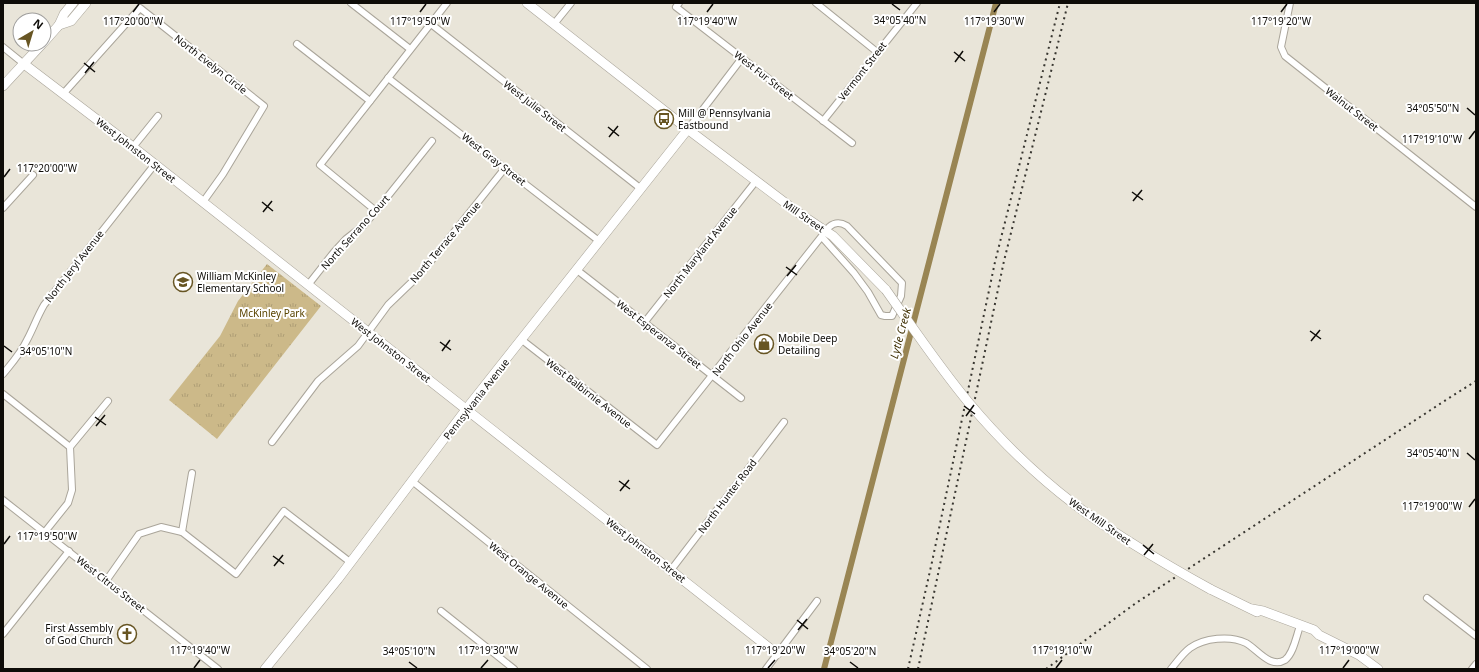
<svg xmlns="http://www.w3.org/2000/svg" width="1479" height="672" viewBox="0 0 1479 672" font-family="'Noto Sans',sans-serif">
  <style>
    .park { fill: url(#park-tufts) }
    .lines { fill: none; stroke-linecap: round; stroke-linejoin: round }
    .canal { stroke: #998553; stroke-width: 6 }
    .street-casing { stroke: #aaa59a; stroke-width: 8 }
    .secondary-casing { stroke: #aaa59a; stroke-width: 10 }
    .street { stroke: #fff; stroke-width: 6 }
    .secondary { stroke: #fff; stroke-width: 9 }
    .rail { stroke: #383630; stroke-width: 2; stroke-dasharray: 2 4; stroke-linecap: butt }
    .secondary-bridge-casing { stroke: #aaa59a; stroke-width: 10; stroke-linecap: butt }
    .secondary-bridge { stroke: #fff; stroke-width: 9 }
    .ticks { fill: none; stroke: #0e0c08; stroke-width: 1.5 }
    .labels { text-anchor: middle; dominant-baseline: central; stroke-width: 4; stroke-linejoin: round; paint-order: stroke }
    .street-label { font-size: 10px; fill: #0e0c08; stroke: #fff }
    .poi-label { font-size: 10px; fill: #0e0c08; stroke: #fff; text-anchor: start }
    .park-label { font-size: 10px; fill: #5a4400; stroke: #fff }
    .water-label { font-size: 11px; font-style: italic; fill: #433408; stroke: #fff }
    .ticks-label { font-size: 10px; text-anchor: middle; fill: #0e0c08; stroke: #fff; stroke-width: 4; stroke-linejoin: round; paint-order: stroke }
  </style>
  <defs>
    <pattern id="park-tufts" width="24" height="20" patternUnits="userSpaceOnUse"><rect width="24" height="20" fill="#ccb989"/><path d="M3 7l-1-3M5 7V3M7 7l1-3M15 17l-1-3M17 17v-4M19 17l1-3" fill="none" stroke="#ae9e75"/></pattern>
  </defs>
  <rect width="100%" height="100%" fill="#e9e5d9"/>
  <polygon class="park" points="267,264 321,306 217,439 169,400 220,336 238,301"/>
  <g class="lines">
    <polyline class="canal" points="824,669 996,3"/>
    <defs>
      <g id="street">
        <polyline points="351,3 410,49"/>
        <polyline points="679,3 676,7 852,143"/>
        <polyline points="816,3 877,52"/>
        <polyline points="1290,3 1281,47 1285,56 1476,207"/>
        <polyline points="431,24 640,188"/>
        <polyline points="554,24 571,3"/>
        <polyline points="297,44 370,101"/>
        <polyline points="3,47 24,64"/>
        <polyline points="388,78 599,241"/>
        <polyline points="63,94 140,8 264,106 223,174 203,202"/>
        <polyline points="823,121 917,3"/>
        <polyline points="688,129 742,58"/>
        <polyline points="133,147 158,116"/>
        <polyline points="3,208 33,175"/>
        <polyline points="376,211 320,165 447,3"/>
        <polyline points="577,270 741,398"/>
        <polyline points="308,285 334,252 346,239 364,225 376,211 432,141"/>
        <polyline points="644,323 756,181"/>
        <path d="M522 340 657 445 829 227C835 222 840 222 847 226L902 283 901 296 892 316H885L881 315 868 292 854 273 822 237"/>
        <path d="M3 374C12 363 21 353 27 340 33 329 37 317 44 305L155 164"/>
        <polyline points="3,394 70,447"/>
        <polyline points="272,442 318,381 358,346 388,305 415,279 431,261 505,168"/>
        <polyline points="412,481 647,669"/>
        <polyline points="3,500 218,669"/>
        <polyline points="182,532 192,473"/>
        <polyline points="44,533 68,503 72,490 70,447 108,401"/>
        <polyline points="671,570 784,422"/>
        <polyline points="106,581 139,534 161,527 182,532 236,574 284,511 350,562"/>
        <polyline points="1427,598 1476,636"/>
        <polyline points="441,611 514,669"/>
        <polyline points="3,634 69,551"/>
        <polyline points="766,669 817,601"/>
        <path d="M1171 669C1177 662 1182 654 1190 648 1204 638 1230 635 1246 643 1257 649 1270 669 1285 660 1293 654 1296 638 1299 629"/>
        <polyline points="1472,669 1476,664"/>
      </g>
      <g id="secondary">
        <polyline points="527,3 694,134 800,214 833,236 886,290"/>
        <polyline points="59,25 71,21 86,3"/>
        <polyline points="44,42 59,25 64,14 73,3"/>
        <polyline points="24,64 133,147 777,654"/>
        <polyline points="3,86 42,44"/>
        <polyline points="1210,589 1257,612"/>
        <polyline points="1252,609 1263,611 1314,630 1319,635 1359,655 1378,669"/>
        <polyline points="265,669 338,579 471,403 688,129"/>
      </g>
    </defs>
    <use href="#street" class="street-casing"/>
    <use href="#secondary" class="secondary-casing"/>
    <use href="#street" class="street"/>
    <use href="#secondary" class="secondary"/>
    <g class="rail">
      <polyline points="908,669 932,562 995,262 1060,3"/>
      <polyline points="918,669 1004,261 1068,3"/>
      <polyline points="1046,669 1136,603 1449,398 1476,381"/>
    </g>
    <defs>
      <path id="secondary-bridge" d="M886 290C913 328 939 367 969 403 1000 440 1036 475 1074 504 1117 536 1163 563 1210 589"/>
    </defs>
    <use href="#secondary-bridge" class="secondary-bridge-casing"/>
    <use href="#secondary-bridge" class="secondary-bridge"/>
  </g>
  <path class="ticks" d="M892 4 900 10M133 12 139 4M420 12 426 4M707 12 713 4M994 12 1000 4M1281 12 1287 4M954 52 965 61M955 62 963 51M84 63 95 72M85 73 94 62M1467 108 1475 115M608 127 619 136M609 137 618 126M1469 139 1475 131M4 177 10 169M1132 192 1143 200M1133 201 1142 190M262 202 273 211M263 212 272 201M786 267 797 275M787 276 796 265M1310 331 1321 339M1311 341 1320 330M440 342 451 350M4 346 12 352M442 351 450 340M964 406 975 414M966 416 974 405M95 417 106 425M96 426 105 415M1467 453 1475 460M619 481 630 489M620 491 629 480M1469 507 1475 499M4 544 10 536M1143 545 1154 554M1144 555 1153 544M273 556 284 564M274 566 283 555M797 620 808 629M798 630 807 619M409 662 417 668M850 662 858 668M194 668 200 660M481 668 488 660M768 668 775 660M1056 668 1062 660M1343 668 1349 660"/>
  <defs>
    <symbol id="bus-ring" viewBox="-11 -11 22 22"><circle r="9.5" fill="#fff" stroke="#675523" stroke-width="1.5"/><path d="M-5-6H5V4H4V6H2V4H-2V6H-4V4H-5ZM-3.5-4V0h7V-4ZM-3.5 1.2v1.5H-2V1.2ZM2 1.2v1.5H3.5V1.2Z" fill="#675523"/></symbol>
    <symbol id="school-ring" viewBox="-11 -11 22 22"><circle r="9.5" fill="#fff" stroke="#675523" stroke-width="1.5"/><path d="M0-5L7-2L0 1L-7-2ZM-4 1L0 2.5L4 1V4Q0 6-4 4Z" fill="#675523"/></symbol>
    <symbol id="shop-ring" viewBox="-11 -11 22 22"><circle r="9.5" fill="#fff" stroke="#675523" stroke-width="1.5"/><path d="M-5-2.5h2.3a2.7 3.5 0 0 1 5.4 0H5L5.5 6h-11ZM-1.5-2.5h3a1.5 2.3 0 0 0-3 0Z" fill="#675523"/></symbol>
    <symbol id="church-ring" viewBox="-11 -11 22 22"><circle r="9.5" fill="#fff" stroke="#675523" stroke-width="1.5"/><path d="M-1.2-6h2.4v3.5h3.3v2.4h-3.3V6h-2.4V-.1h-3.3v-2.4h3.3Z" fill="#675523"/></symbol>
  </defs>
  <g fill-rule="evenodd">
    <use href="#bus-ring" x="653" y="108" width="22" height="22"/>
    <use href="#school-ring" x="172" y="271" width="22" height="22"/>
    <use href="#shop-ring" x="753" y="333" width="22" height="22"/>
    <use href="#church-ring" x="116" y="623" width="22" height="22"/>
  </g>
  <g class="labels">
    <g class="street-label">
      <text transform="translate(211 64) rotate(38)">North Evelyn Circle</text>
      <text transform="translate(862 71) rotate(-52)">Vermont Street</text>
      <text transform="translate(764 75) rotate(38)">West Fur Street</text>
      <text transform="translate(535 106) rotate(38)">West Julie Street</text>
      <text transform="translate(1352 109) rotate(38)">Walnut Street</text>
      <text transform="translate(136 150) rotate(38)">West Johnston Street</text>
      <text transform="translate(494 159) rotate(38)">West Gray Street</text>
      <text transform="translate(804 216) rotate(35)">Mill Street</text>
      <text transform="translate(355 232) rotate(-48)">North Serrano Court</text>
      <text transform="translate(445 242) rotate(-50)">North Terrace Avenue</text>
      <text transform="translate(700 252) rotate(-52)">North Maryland Avenue</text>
      <text transform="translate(74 266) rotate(-52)">North Jeryl Avenue</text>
      <text transform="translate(659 334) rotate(38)">West Esperanza Street</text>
      <text transform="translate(742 339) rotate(-52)">North Ohio Avenue</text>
      <text transform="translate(391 350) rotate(38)">West Johnston Street</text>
      <text transform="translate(589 393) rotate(38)">West Balbirnie Avenue</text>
      <text transform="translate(476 399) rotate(-52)">Pennsylvania Avenue</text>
      <text transform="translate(727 496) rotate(-53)">North Hunter Road</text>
      <text transform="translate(1100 521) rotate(35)">West Mill Street</text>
      <text transform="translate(646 550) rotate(38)">West Johnston Street</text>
      <text transform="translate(529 575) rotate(39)">West Orange Avenue</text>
      <text transform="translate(111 584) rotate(38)">West Citrus Street</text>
    </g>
    <g class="poi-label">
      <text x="678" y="113">Mill @ Pennsylvania<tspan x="678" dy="12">Eastbound</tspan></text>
      <text x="197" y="276">William McKinley<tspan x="197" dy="12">Elementary School</tspan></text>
      <text x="778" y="338">Mobile Deep<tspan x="778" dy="12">Detailing</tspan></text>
      <text x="113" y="628" text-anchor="end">First Assembly<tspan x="113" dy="12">of God Church</tspan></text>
    </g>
    <g class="park-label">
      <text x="272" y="313">McKinley Park</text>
    </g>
    <g class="water-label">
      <text transform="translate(900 333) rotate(-75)">Lytle Creek</text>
    </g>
  </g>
  <g class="ticks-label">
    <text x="900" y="24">34°05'40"N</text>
    <text x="133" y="25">117°20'00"W</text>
    <text x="707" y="25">117°19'40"W</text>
    <text x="1281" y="25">117°19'20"W</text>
    <text x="420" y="25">117°19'50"W</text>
    <text x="994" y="25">117°19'30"W</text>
    <text x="1433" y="112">34°05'50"N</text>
    <text x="1432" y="143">117°19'10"W</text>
    <text x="47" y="172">117°20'00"W</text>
    <text x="46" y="355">34°05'10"N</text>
    <text x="1433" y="457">34°05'40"N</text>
    <text x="1432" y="510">117°19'00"W</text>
    <text x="47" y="540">117°19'50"W</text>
    <text x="200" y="654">117°19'40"W</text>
    <text x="488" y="654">117°19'30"W</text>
    <text x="775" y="654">117°19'20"W</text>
    <text x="1062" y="654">117°19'10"W</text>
    <text x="1349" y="654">117°19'00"W</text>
    <text x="409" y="655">34°05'10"N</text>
    <text x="850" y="655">34°05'20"N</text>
  </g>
  <rect width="1479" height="672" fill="none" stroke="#0e0c08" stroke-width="8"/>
  <g transform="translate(32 32) rotate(38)"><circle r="19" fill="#ffffff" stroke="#9f9e9c"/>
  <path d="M0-3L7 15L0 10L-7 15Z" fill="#675523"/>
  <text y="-6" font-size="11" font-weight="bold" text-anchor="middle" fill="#0e0c08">N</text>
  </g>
</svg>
